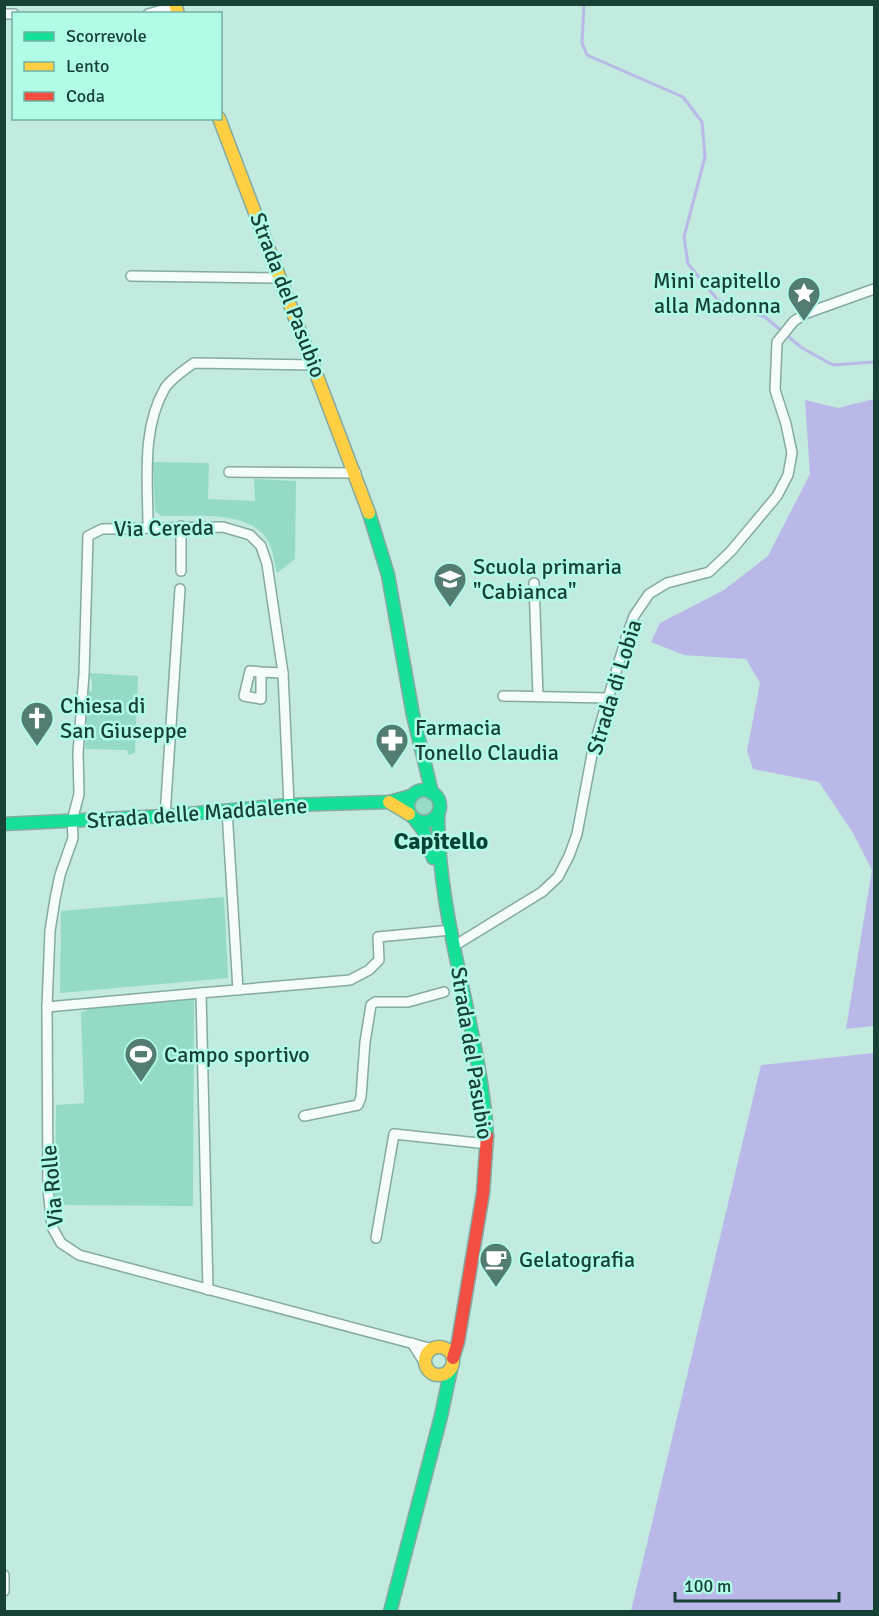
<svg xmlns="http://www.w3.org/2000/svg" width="879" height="1616" viewBox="0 0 879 1616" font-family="Signika,sans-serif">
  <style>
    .green { fill: #94dac7 }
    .water { fill: #b9b8e8 }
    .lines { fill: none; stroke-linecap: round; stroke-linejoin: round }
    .stream { stroke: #b9b8e8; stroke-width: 3 }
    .street-casing { stroke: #84aaa1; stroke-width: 12 }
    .fast-casing { stroke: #84aaa1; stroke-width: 15 }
    .slow-casing { stroke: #84aaa1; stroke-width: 15 }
    .jam-casing { stroke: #84aaa1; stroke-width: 15 }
    .street { stroke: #f6fcfa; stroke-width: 9 }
    .fast { stroke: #16e098; stroke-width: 12 }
    .slow { stroke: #ffcf43; stroke-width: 12 }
    .jam { stroke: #f24e42; stroke-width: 12 }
    .labels { text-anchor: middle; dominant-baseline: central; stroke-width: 5; stroke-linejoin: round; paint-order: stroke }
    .poi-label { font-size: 22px; fill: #174137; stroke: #b0fce7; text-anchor: start }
    .street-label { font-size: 22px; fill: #174137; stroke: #b0fce7 }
    .neighbourhood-label { font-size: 24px; font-weight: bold; fill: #074236; stroke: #b0fce7 }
  </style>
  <rect width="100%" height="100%" fill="#c2eadf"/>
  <g class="green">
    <path d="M153 462 209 463 208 499 255 501 254 479 296 481 295 559 277 573C274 563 273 546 266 538 246 509 192 517 161 516L155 511Z"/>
    <polygon points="89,673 138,676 135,753 128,755 127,750 125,750 85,749 88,691 92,691 92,681"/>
    <circle cx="424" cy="806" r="9"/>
    <polygon points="224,897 228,978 60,993 61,911"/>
    <polygon points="194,997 193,1206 55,1205 56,1105 84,1103 81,1012 87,1011 87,1004"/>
  </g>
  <g class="water">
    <polygon points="874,399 874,1026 846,1029 872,870 853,833 819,782 753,769 747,751 760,683 746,659 684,655 651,642 660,623 724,590 768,556 810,474 805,400 838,408"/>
    <polygon points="874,1053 874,1611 631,1611 761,1065"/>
  </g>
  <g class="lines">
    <polyline class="stream" points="584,4 582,43 587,55 683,97 702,122 705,157 684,237 688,264 718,300 765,317 802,348 833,365 874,362"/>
    <defs>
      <g id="street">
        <polyline points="4,14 14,14"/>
        <polyline points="148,14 176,6"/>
        <polyline points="131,276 281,278"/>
        <polyline points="229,472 356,473"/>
        <path d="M148 527C148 481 141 429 165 388 172 378 184 370 194 363L315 365"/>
        <polyline points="181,571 181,526"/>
        <polyline points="534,583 538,696"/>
        <polyline points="261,672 250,671 244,696 261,699 261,672 283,673"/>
        <polyline points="503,696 607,698"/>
        <polyline points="289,805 283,673 267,564 261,546 250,535 223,527 102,529 88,536 84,674 78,753 79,794 72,821 73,838 60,875 55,899 50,931 47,1007 48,1189 52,1227 61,1243 79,1255 433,1349"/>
        <polyline points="227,810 238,990"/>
        <polyline points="165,816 180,589"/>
        <polyline points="454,946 542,892 558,877 569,856 577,834 593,749 627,635 634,616 649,594 667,583 709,572 731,551 777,496 788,475 792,453 786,424 775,390 777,342 794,321 807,313 874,289"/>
        <polyline points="201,993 350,980 369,970 379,960 378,937 451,930"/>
        <polyline points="47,1007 201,993 208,1290"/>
        <polyline points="304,1116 358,1105 361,1097 365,1042 371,1005 375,1002 408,1002 444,992"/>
        <polyline points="376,1238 394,1134 488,1144"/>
        <polyline points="412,1343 426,1365"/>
        <polyline points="4,1575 4,1591"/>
      </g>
      <g id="fast">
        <polyline points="369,513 388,575 413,715 432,793"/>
        <circle cx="424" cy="806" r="16"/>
        <path d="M438 815C438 924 480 1028 487 1136"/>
        <polyline points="416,821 423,830 433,858"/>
        <polyline points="4,824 165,816 289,805 389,802 411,796"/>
        <polyline points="390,1612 441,1416 451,1369"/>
      </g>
      <g id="slow">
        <polyline points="175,4 178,14"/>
        <polyline points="219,118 369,513"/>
        <polyline points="389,802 409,814"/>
        <circle cx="439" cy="1361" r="14"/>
      </g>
      <polyline id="jam" points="453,1358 458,1342 483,1193 487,1136"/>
    </defs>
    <use href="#street" class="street-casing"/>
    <use href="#fast" class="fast-casing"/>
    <use href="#slow" class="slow-casing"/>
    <use href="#jam" class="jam-casing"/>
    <use href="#street" class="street"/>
    <use href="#fast" class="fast"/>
    <use href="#slow" class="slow"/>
    <use href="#jam" class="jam"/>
  </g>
  <defs>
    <symbol id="sight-pin" viewBox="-11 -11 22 30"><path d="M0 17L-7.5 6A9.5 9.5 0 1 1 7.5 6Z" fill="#537c72" stroke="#b0fce7"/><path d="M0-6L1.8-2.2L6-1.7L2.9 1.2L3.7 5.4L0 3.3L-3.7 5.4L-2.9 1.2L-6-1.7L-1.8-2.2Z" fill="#fff"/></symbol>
    <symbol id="school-pin" viewBox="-11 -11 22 30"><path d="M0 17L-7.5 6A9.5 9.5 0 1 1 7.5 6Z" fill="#537c72" stroke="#b0fce7"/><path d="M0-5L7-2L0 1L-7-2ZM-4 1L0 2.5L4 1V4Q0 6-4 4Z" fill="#fff"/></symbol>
    <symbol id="church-pin" viewBox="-11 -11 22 30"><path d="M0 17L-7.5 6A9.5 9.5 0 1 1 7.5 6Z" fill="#537c72" stroke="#b0fce7"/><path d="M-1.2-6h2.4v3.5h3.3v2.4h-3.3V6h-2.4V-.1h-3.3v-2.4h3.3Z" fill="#fff"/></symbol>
    <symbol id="pharmacy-pin" viewBox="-11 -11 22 30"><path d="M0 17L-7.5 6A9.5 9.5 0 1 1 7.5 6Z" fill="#537c72" stroke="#b0fce7"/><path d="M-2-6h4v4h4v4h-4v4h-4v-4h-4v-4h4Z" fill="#fff"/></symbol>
    <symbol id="stadium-pin" viewBox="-11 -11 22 30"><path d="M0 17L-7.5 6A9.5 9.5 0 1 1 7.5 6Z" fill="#537c72" stroke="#b0fce7"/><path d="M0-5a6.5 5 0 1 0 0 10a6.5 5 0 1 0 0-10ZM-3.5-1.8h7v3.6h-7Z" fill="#fff"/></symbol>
    <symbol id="cafe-pin" viewBox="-11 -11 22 30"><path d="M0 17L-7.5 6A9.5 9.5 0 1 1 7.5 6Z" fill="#537c72" stroke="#b0fce7"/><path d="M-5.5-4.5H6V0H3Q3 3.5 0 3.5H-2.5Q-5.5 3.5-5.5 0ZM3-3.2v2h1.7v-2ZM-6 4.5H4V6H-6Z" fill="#fff"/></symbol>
  </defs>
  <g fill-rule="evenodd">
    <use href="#sight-pin" x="785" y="274" width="38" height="52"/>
    <use href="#school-pin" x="431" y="560" width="38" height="52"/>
    <use href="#church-pin" x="18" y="699" width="38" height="52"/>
    <use href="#pharmacy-pin" x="373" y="721" width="38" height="52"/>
    <use href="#stadium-pin" x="122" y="1035" width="38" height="52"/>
    <use href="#cafe-pin" x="477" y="1240" width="38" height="52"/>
  </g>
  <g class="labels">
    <g class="poi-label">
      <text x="781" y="280" text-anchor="end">Mini capitello<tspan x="781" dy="25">alla Madonna</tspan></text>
      <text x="473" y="566">Scuola primaria<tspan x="473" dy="25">"Cabianca"</tspan></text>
      <text x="60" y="705">Chiesa di<tspan x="60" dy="25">San Giuseppe</tspan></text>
      <text x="415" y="727">Farmacia<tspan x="415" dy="25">Tonello Claudia</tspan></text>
      <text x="164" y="1054">Campo sportivo</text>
      <text x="519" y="1259">Gelatografia</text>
    </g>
    <g class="street-label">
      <text transform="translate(288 295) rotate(69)">Strada del Pasubio</text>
      <text transform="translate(164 528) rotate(-1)">Via Cereda</text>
      <text transform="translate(614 687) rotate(-73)">Strada di Lobia</text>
      <text transform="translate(197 813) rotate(-4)">Strada delle Maddalene</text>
      <text transform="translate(472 1053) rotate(81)">Strada del Pasubio</text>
      <text transform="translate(52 1186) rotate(-95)">Via Rolle</text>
    </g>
    <g class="neighbourhood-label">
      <text x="441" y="841">Capitello</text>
    </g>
  </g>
  <rect width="879" height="1616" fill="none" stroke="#174137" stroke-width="12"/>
  <rect x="12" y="12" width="210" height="108" fill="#b0fce7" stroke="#73b1a1" stroke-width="1.5"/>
  <rect x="24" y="32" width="30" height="9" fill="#16e098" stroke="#73b1a1" stroke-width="1.5"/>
  <text x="66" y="42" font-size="18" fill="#174137">Scorrevole</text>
  <rect x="24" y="62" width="30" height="9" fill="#ffcf43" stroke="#73b1a1" stroke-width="1.5"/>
  <text x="66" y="72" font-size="18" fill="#174137">Lento</text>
  <rect x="24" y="92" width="30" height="9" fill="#f24e42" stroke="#73b1a1" stroke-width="1.5"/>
  <text x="66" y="102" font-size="18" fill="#174137">Coda</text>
  <path d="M675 1592v9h164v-9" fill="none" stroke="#174137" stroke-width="3"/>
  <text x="684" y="1592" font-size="18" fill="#174137" stroke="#b0fce7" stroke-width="4.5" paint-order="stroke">100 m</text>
</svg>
